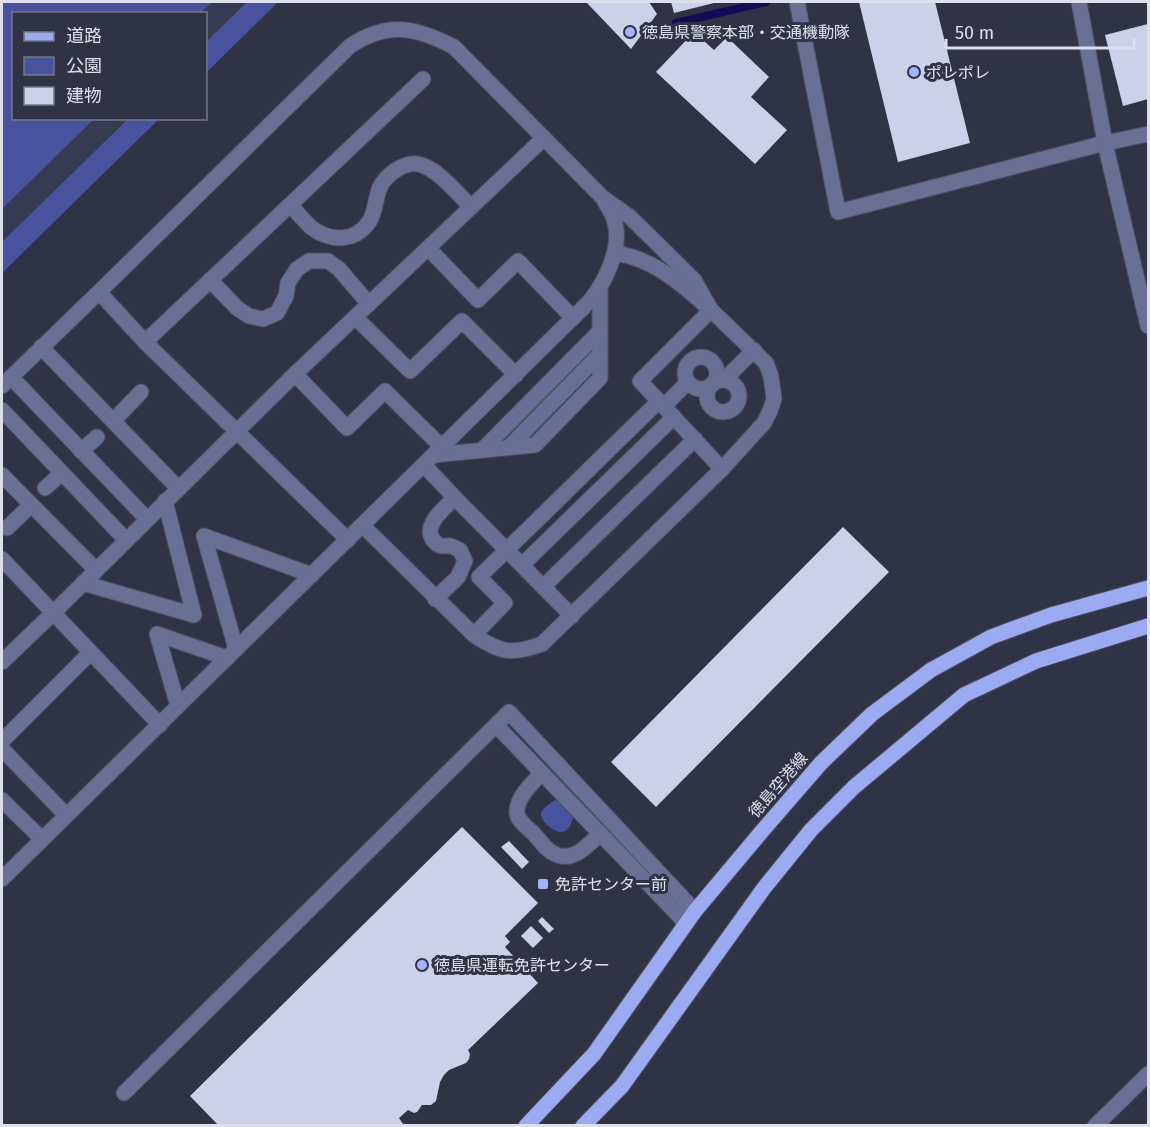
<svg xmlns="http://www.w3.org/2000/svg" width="1150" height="1127" viewBox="0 0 1150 1127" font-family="'Fira Sans','Noto Sans JP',sans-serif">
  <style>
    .built { fill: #363a53 }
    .green { fill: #49529d }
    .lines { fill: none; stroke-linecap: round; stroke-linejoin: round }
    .stream { stroke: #130b54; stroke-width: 8 }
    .building { fill: #ccd1e9 }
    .minor-casing { stroke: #4c4f60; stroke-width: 17 }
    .major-casing { stroke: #4c4f60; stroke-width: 17 }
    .minor { stroke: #697093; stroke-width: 15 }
    .major { stroke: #9caaf1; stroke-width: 15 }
    .poi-dot { fill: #a4b2fc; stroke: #303345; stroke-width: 2 }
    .labels { text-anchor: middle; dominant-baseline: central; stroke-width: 6; stroke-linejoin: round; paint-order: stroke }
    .poi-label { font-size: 16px; fill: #dde0ec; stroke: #303345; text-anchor: start }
    .street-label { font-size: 16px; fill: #dde0ec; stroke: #303345 }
  </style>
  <rect width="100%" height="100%" fill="#303345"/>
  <polygon class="built" points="2,2 278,2 206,73 206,14 14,14 14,118 159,119 2,273"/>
  <g class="green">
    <polygon points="2,2 213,2 200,13 14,14 14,118 94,119 2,209"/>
    <polygon points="247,2 278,2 206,73 206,42"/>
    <polygon points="128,119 159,119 2,273 2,242"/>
    <path d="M555 800C562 803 569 811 573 817 567 848 540 822 541 814 541 808 551 803 555 800Z"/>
  </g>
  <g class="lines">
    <polyline class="stream" points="676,23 766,2"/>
  </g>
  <g class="building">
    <polygon points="586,2 649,2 657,14 631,49"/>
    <polygon points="671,2 718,2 674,13"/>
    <polygon points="859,2 935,2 970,143 898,162"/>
    <polygon points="1148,24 1148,99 1123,106 1105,35"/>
    <polygon points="694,32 714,50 727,37 769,77 751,97 787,130 755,164 656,72"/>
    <polygon points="843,527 889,572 656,807 611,762"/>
    <polygon points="462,827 538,903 505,936 510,942 505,947 538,983 468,1050 470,1054 469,1059 466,1063 449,1070 444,1075 440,1082 436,1101 431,1105 422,1105 417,1112 414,1113 408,1110 399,1118 403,1124 402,1126 219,1126 190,1096"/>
    <polygon points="509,841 529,862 522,869 501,847"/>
    <polygon points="542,917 554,929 549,933 538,921"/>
    <polygon points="531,926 543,938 533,948 521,936"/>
  </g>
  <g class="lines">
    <defs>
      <g id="minor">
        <polyline points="797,2 838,212 1105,143 1148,134"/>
        <polyline points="1079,2 1105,143 1148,326"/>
        <path d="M290 205C297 212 304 221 312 228 331 242 355 242 369 222 376 211 375 199 380 187 386 175 403 162 418 164 436 167 458 194 471 207"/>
        <polyline points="428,248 478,300 518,261 573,318"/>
        <path d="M615 253C655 259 681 284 711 310L640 381 722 469"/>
        <polyline points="210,280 237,308 249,316 263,319 277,313 286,296 288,283 297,269 309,261 328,261 339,269 369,304"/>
        <polyline points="355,317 410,371 462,321 516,375"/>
        <polyline points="145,342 423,79"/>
        <polyline points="41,347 178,488"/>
        <circle cx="701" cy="373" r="16"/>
        <polyline points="295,374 347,428 385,391 442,447"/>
        <polyline points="11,377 147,519"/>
        <polyline points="724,380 754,350"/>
        <circle cx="723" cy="396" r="16"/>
        <polyline points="2,386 99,292"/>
        <polyline points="664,406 688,382"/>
        <polyline points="2,410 126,540"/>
        <polyline points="113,421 141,392"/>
        <polyline points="509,447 600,354"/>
        <polyline points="482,450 600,331"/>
        <polyline points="81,451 97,437"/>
        <polyline points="434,455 535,445 600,378 600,288"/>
        <path d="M424 465 455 498C444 508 418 529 437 544 442 548 446 545 451 546 454 547 457 549 460 550L465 561 458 577 435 599"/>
        <polyline points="2,475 96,570"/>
        <polyline points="45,488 62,473"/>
        <polyline points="455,498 572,616"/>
        <polyline points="7,528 31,505"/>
        <path d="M348 540 145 342 99 292 350 46C388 21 416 27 454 47L602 197 630 217 694 280 711 310 766 363 771 376 774 399 770 411 764 423 722 469 542 644C511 655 501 653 474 635L362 525"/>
        <polyline points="2,559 160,725"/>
        <polyline points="522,565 674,417"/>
        <polyline points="83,583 194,615 165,501"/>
        <polyline points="544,586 695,439"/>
        <polyline points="474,635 505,603 479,577 659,401"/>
        <polyline points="236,649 204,536 312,575"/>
        <polyline points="2,662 53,613 295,374 544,138"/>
        <polyline points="178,706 157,634 227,658"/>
        <polyline points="496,725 686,923"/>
        <polyline points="2,741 90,653"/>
        <polyline points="2,749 66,815"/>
        <path d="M542 773C533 782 517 797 517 811 516 820 527 827 533 833 539 839 545 849 553 853 572 864 587 846 600 834"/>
        <polyline points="2,800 42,839"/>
        <path d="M2 879 590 301C607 279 625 243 612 214 610 210 607 206 605 202"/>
        <polyline points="124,1093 509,712 695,911"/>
        <polyline points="1095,1126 1148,1074"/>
      </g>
      <g id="major">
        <polyline points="526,1126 594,1054 695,911 763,830 821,763 872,714 931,670 991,637 1051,615 1148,588"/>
        <polyline points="583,1126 622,1086 764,888 811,830 854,787 964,695 1036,661 1148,626"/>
      </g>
    </defs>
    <use href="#minor" class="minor-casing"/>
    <use href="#major" class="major-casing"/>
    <use href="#minor" class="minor"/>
    <use href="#major" class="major"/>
  </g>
  <g class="poi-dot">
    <circle cx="630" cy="32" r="6"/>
    <circle cx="914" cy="72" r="6"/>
    <rect x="537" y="878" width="12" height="12" rx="3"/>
    <circle cx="422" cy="965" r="6"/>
  </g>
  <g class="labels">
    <g class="poi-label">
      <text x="642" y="32">徳島県警察本部・交通機動隊</text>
      <text x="926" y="72">ポレポレ</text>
      <text x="555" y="884">免許センター前</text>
      <text x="434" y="965">徳島県運転免許センター</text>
    </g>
    <g class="street-label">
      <text transform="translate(778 785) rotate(-49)">徳島空港線</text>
    </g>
  </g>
  <rect width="1150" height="1127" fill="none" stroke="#dde0ec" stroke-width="6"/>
  <rect x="12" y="12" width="195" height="108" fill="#303345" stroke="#757888" stroke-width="1.5"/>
  <rect x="24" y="32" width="30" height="9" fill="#9caaf1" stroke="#757888" stroke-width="1.5"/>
  <text x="66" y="42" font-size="18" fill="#dde0ec">道路</text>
  <rect x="24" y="57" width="30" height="18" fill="#49529d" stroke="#757888" stroke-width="1.5"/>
  <text x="66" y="72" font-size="18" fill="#dde0ec">公園</text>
  <rect x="24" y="87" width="30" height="18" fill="#ccd1e9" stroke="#757888" stroke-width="1.5"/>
  <text x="66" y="102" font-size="18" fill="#dde0ec">建物</text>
  <path d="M946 39v9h188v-9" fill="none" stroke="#dde0ec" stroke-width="3"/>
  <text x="955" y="39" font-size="18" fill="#dde0ec" stroke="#303345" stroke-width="4.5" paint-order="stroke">50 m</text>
</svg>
